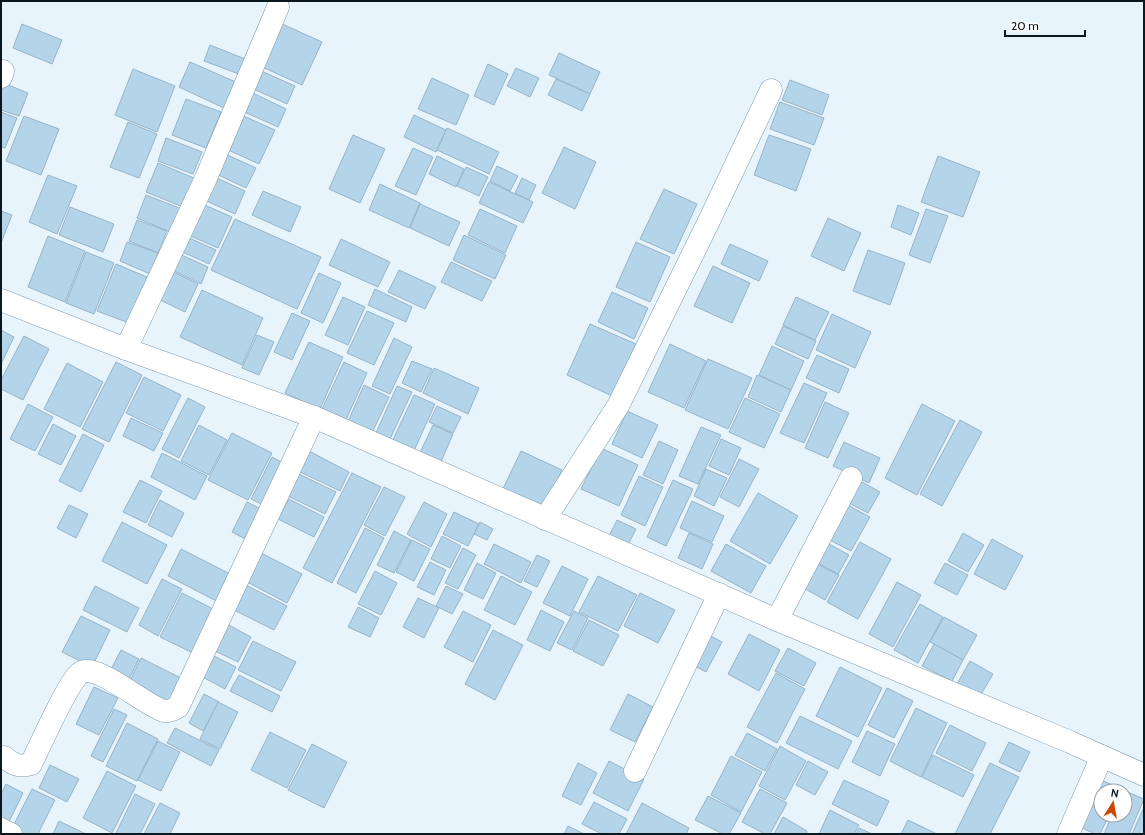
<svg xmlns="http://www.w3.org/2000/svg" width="1145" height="835" viewBox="0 0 1145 835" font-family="Cabin,sans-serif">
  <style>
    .building { fill: #b4d4e9; stroke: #96b4c9 }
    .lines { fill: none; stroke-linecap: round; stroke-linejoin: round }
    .street-casing { stroke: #7d9baf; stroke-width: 23 }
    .secondary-casing { stroke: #7d9baf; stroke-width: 23 }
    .street { stroke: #fff; stroke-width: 22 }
    .secondary { stroke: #fff; stroke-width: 22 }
  </style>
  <rect width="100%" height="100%" fill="#e7f4fc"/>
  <g class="building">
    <polygon points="280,23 322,42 302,85 260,66"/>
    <polygon points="22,24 62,40 52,64 13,48"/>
    <polygon points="210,45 245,59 239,74 204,61"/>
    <polygon points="559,53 600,72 590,94 549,75"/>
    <polygon points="190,62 238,83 226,109 179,87"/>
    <polygon points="488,64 508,74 494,105 474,96"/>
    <polygon points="516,68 539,78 530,97 507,86"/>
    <polygon points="133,69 175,86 157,132 115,115"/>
    <polygon points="259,70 295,86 287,104 251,88"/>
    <polygon points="432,78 469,95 456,125 418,109"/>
    <polygon points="556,79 590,94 582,111 548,95"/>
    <polygon points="790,80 829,95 822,115 782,100"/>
    <polygon points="1,82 28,93 19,116 1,110"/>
    <polygon points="251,92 286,109 278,127 242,111"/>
    <polygon points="186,99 221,112 206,148 172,135"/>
    <polygon points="780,102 824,118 814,145 770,129"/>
    <polygon points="1,112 17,118 5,148 1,147"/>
    <polygon points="239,114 275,130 259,164 224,148"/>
    <polygon points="414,115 446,130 436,152 404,137"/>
    <polygon points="24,116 59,129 41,175 6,161"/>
    <polygon points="128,122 157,134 139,178 110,167"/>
    <polygon points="447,128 499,152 489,174 437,150"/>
    <polygon points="353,135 385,149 360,203 329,189"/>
    <polygon points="769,135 811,149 796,191 754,175"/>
    <polygon points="166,138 202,152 193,174 158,161"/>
    <polygon points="564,147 596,162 575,209 542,193"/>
    <polygon points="413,148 433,157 416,195 395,186"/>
    <polygon points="223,153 256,168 246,188 214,173"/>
    <polygon points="437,156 464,169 456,187 429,174"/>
    <polygon points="938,156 980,172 963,217 921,202"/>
    <polygon points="158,163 194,178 183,207 146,192"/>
    <polygon points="497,166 518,176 510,191 490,181"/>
    <polygon points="466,167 488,177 479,196 457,186"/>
    <polygon points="48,175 77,186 57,234 29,222"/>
    <polygon points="210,175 245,191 235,214 200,198"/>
    <polygon points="522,178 536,185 529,200 515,193"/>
    <polygon points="489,182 533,202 523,223 479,203"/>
    <polygon points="380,184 420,203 409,228 369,210"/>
    <polygon points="664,189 697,204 674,254 640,239"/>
    <polygon points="263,191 301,207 290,232 252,215"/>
    <polygon points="146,195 182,209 173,233 137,218"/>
    <polygon points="200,203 232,217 218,248 186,234"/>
    <polygon points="420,204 460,222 449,246 410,228"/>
    <polygon points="898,205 919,213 911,235 891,227"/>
    <polygon points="70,207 114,224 103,252 59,235"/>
    <polygon points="480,209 517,226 505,253 468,235"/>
    <polygon points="926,209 948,216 930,263 909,255"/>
    <polygon points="1,211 12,215 1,243"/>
    <polygon points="828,218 861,233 844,271 811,256"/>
    <polygon points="235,219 321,257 297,309 211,270"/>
    <polygon points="137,220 167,231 158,253 129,241"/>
    <polygon points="464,235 506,255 495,279 453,260"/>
    <polygon points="48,236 85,251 65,302 28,287"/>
    <polygon points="185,236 216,250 209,264 178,250"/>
    <polygon points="341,239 390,262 378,287 329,265"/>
    <polygon points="127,242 158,253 150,274 120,261"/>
    <polygon points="636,242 670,257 650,302 616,287"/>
    <polygon points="730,244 768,261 759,281 721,264"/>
    <polygon points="868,250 905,263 890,305 853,291"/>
    <polygon points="86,252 114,263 94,314 66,303"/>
    <polygon points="177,253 208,267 201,284 170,269"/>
    <polygon points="451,262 492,281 482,301 441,282"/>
    <polygon points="116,264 147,277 129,323 97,311"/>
    <polygon points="713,266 750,283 732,323 694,306"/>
    <polygon points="169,270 198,284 185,312 156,298"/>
    <polygon points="399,270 436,287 425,309 388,292"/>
    <polygon points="319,273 341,283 323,323 301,313"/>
    <polygon points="375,289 412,307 406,322 368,305"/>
    <polygon points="202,290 263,318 242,365 180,337"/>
    <polygon points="612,292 648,308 634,339 598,322"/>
    <polygon points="343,297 365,307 348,345 325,335"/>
    <polygon points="796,297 829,312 815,340 783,325"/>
    <polygon points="367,311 394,323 374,365 347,353"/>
    <polygon points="292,313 310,321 292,360 274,352"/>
    <polygon points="832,314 871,332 855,368 816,350"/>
    <polygon points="590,324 636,344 612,396 567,375"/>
    <polygon points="783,326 816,341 808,359 775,344"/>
    <polygon points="1,330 14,337 1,364"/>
    <polygon points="257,335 274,342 259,375 242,368"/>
    <polygon points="24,336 49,349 23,400 1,389 1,380"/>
    <polygon points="394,338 412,347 390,394 372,386"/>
    <polygon points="309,342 343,357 320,409 285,393"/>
    <polygon points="670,344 706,361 684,408 648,392"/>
    <polygon points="772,346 804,361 791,390 759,375"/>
    <polygon points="817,355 849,369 839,393 806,378"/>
    <polygon points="708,359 752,378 728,429 685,410"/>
    <polygon points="412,361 432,369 421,392 402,383"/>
    <polygon points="116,362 142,375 109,442 82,429"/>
    <polygon points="344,362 367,373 345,422 321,411"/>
    <polygon points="67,363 103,382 80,427 44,409"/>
    <polygon points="434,368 479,388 468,414 423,393"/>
    <polygon points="757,375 791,390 781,412 748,397"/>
    <polygon points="144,377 181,395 163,431 126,413"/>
    <polygon points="804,383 827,393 804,443 780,433"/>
    <polygon points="364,385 389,397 371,435 347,424"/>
    <polygon points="397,386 412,392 389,441 375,435"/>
    <polygon points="414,395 435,404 413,453 391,444"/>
    <polygon points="188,398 205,407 179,458 162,449"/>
    <polygon points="745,398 780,414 764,448 729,432"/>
    <polygon points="825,402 849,413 828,458 805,448"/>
    <polygon points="28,404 53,417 35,451 10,439"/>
    <polygon points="922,404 955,421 917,495 885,478"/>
    <polygon points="437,406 461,417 453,433 429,422"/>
    <polygon points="627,411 658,425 642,458 612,444"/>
    <polygon points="131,418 163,433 154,451 123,436"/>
    <polygon points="960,420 982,432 942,506 920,494"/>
    <polygon points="53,424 76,436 61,465 38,454"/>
    <polygon points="199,425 227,440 209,475 181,461"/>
    <polygon points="433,425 453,434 440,464 419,455"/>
    <polygon points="701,427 721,435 698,484 679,476"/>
    <polygon points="232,433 272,453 248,500 208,480"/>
    <polygon points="83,434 104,445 81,492 59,481"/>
    <polygon points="721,439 741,448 729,475 709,466"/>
    <polygon points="659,441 678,450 663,484 643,475"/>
    <polygon points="844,442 880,458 869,483 833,466"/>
    <polygon points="601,448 638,465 619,506 581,489"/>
    <polygon points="307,450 349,472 340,491 296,470"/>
    <polygon points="521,451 562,470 543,512 501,493"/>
    <polygon points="162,453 207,476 195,500 151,477"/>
    <polygon points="272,457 289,466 268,507 251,499"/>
    <polygon points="739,459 759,469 739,507 720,497"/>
    <polygon points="706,469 727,478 714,506 694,496"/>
    <polygon points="352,473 381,487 332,583 303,568"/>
    <polygon points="299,474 336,492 325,514 288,496"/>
    <polygon points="639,476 663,487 645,526 621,515"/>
    <polygon points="855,478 880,492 868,513 843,500"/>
    <polygon points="140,480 162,491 146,523 123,512"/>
    <polygon points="673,480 693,489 666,546 647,537"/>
    <polygon points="384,487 405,497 385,536 364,525"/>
    <polygon points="758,493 798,516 770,564 730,541"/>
    <polygon points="289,499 324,517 314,537 278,519"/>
    <polygon points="160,500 184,513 172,537 148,525"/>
    <polygon points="692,501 724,516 712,542 680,528"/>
    <polygon points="247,502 267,512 251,542 232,532"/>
    <polygon points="424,502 447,514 431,547 407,534"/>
    <polygon points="842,502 870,517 851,551 824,537"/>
    <polygon points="69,505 88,514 76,538 57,528"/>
    <polygon points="454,512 479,524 468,546 443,534"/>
    <polygon points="617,520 636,529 628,545 609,536"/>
    <polygon points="122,522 167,545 147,584 102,561"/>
    <polygon points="480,522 493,529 487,540 474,534"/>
    <polygon points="365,528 384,538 356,593 337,583"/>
    <polygon points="394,531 411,540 394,573 377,565"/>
    <polygon points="689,533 713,544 702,569 678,558"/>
    <polygon points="963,533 984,545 968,572 948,561"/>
    <polygon points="442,536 461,546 450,568 431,559"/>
    <polygon points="992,539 1023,556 1005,590 974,574"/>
    <polygon points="412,540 430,549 414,581 396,572"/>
    <polygon points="822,540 849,555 838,574 812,560"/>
    <polygon points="860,542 891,559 858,619 827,602"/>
    <polygon points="494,544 531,562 521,583 484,564"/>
    <polygon points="726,544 766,566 751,593 711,571"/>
    <polygon points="463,548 476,555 458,589 445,583"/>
    <polygon points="181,549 238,578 224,605 168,576"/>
    <polygon points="261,553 302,574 287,603 247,582"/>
    <polygon points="537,555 550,561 537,587 524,581"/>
    <polygon points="811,561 839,575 825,600 798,585"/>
    <polygon points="430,562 446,570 434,595 417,587"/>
    <polygon points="477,563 496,573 483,599 464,590"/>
    <polygon points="945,563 968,575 957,595 934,583"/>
    <polygon points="562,566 588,579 570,616 543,603"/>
    <polygon points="375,571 397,583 381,615 358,604"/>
    <polygon points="501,576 532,592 515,625 484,610"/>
    <polygon points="598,576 637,595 618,631 579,612"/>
    <polygon points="162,579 182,589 158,636 139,625"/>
    <polygon points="240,582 287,606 274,630 228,607"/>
    <polygon points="897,582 921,595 893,647 869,634"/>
    <polygon points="95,586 139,608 127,632 83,610"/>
    <polygon points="446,586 463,594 452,614 436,606"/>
    <polygon points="182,593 215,610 193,653 160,637"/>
    <polygon points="640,593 675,610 658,643 624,626"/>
    <polygon points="418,598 439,608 424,638 403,627"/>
    <polygon points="920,604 943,617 918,663 894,650"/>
    <polygon points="358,607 379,618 370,637 348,627"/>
    <polygon points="541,610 564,622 550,651 527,640"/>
    <polygon points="463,611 491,625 473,662 444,647"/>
    <polygon points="574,611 588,618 572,650 557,643"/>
    <polygon points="81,616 110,630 92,667 62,652"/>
    <polygon points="944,617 977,635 963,660 930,642"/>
    <polygon points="589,620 619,635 603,666 573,651"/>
    <polygon points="225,623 251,637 238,662 211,649"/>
    <polygon points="493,630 523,645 495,700 465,684"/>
    <polygon points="705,633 722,642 706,672 689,663"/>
    <polygon points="749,634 780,650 759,691 728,674"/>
    <polygon points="253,641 296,662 281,691 238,670"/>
    <polygon points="934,644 963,660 952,681 922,666"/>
    <polygon points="788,648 816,663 804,686 775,671"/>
    <polygon points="121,650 139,659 126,685 108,675"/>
    <polygon points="208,653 236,667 225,689 197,674"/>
    <polygon points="141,658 183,679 169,705 128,685"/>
    <polygon points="970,661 993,674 980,696 957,684"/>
    <polygon points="840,667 882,688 858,737 816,716"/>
    <polygon points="776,673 805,689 777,743 747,727"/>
    <polygon points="239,675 280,696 272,712 230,691"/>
    <polygon points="94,687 118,698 99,735 76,724"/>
    <polygon points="887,688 913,701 894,738 868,725"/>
    <polygon points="204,694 219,702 203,731 189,723"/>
    <polygon points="628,694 653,707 635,742 610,730"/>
    <polygon points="218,702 238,712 220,749 200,739"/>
    <polygon points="916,708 947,723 921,777 890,761"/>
    <polygon points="114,709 127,715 103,762 91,756"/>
    <polygon points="800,716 852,741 838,769 786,743"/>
    <polygon points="127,723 158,739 137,781 106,766"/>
    <polygon points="950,725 986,743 972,771 936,753"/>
    <polygon points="175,728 219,750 211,766 167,743"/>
    <polygon points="867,731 895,744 880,776 852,762"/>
    <polygon points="270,732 306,750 287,788 251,770"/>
    <polygon points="747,733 777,749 765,771 735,755"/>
    <polygon points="158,741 180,752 161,791 138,780"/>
    <polygon points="1009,742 1030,752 1020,772 999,762"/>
    <polygon points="312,744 347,762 324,808 288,790"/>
    <polygon points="780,746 806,761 785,800 759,786"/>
    <polygon points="933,755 974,775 963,797 922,777"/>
    <polygon points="731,756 762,772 741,812 711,795"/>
    <polygon points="609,761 644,779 628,811 593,793"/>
    <polygon points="808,761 828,772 815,795 796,785"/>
    <polygon points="578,763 597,773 581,805 562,796"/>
    <polygon points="990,763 1019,777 990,834 955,834"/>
    <polygon points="50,765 79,779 67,802 39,788"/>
    <polygon points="107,771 136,786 112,833 83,818"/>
    <polygon points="844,780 889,801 877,826 832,804"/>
    <polygon points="1101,780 1120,788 1119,791 1101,791 1101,815 1109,815 1100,834 1095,834 1080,827"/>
    <polygon points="6,784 23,793 6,828 1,826 1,794"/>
    <polygon points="32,789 55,800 38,834 20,834 11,830"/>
    <polygon points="760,789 787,803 770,834 765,834 742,822"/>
    <polygon points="1123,790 1144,799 1129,834 1104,834 1112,815 1125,815 1125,791"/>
    <polygon points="135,794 155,804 140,834 117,834 116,833"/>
    <polygon points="708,796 741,813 729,834 723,834 695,820"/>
    <polygon points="594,802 627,819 619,834 602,834 582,824"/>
    <polygon points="160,803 180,813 170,834 144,834"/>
    <polygon points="642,803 689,828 686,834 626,834"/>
    <polygon points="1144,807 1144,834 1132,834"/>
    <polygon points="830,810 859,825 854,834 819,834"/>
    <polygon points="783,817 807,831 806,834 774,834"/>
    <polygon points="908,820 937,834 901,834"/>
    <polygon points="59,821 86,834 53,834"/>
    <polygon points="568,826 584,834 564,834"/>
    <polygon points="859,828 872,834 856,834"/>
  </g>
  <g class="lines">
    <defs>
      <g id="street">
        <polyline points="1,77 3,71"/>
        <polyline points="126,349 206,178 278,7"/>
        <polyline points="545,519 618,406 709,221 771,90"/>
        <polyline points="777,620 851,478"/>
        <path d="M1 758 4 757C13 764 19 768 31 764 40 746 67 684 80 673 95 661 147 707 164 711 170 712 174 709 178 707L314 417"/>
        <polyline points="635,771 719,594"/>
        <polyline points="1,829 11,834"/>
        <polyline points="1068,834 1102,756"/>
      </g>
      <polyline id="secondary" points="1,300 126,349 314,417 777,620 1070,742 1144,775"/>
    </defs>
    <use href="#street" class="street-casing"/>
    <use href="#secondary" class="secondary-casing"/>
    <use href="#street" class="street"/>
    <use href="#secondary" class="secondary"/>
  </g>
  <rect width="1145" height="835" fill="none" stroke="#0b171e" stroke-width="4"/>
  <g transform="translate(1113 803) rotate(11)"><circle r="19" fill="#ffffff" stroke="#9da2a5"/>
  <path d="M0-3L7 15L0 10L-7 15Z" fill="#cc4705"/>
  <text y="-6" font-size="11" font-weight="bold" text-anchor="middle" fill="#0b171e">N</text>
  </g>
  <path d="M1005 30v6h80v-6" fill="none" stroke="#0b171e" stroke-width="2"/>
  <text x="1011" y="30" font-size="12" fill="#0b171e" stroke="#ffffff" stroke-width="3" paint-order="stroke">20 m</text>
</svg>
